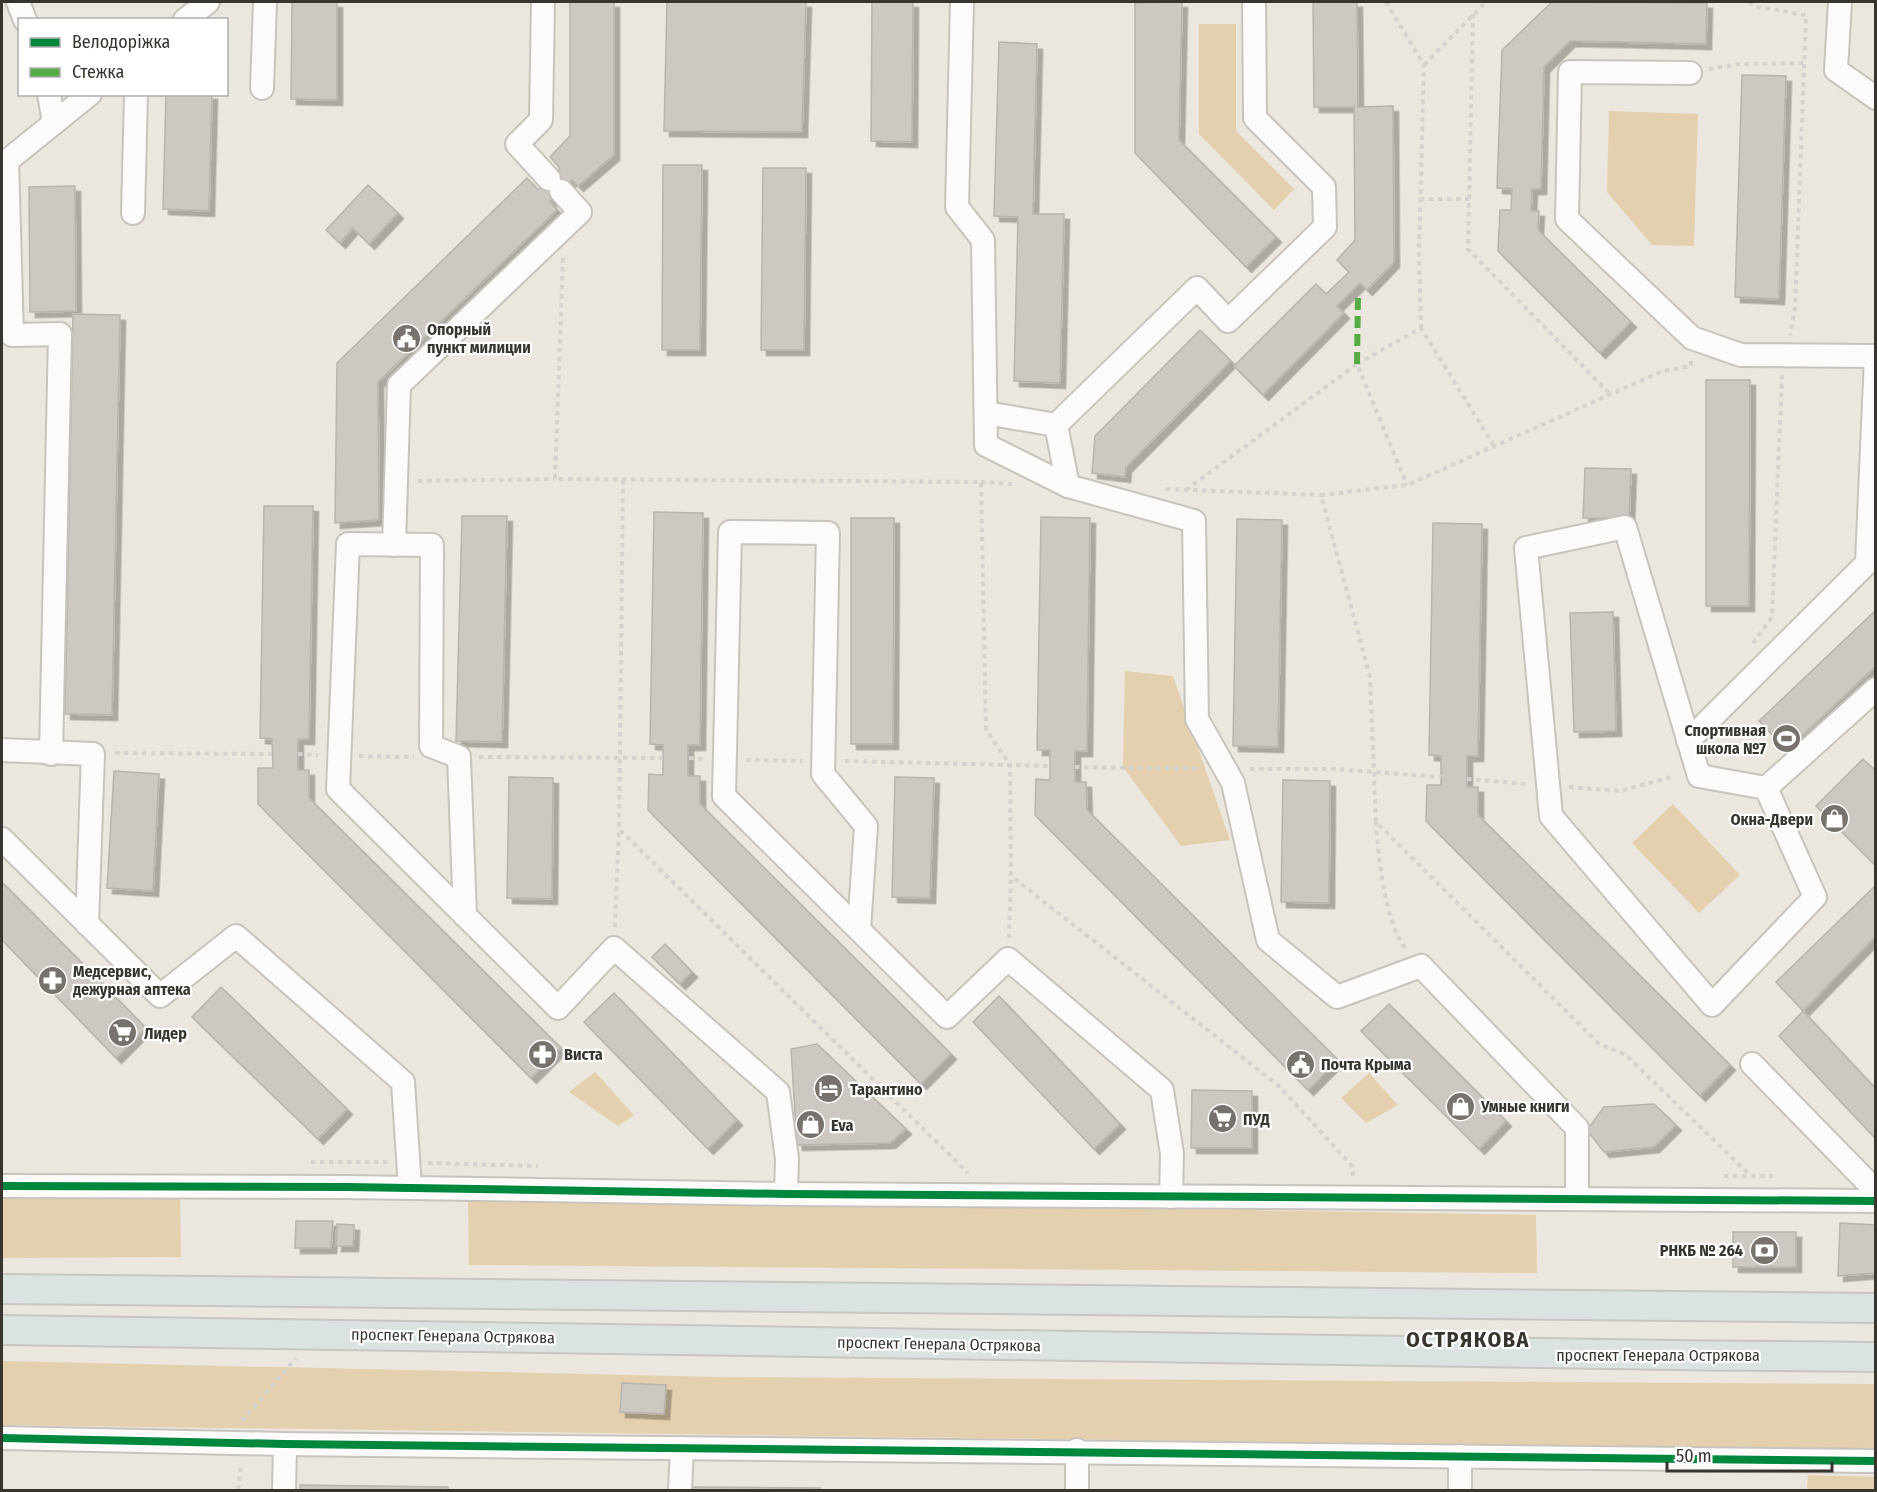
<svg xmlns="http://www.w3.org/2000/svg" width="1877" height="1492" viewBox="0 0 1877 1492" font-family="'Fira Sans Condensed',sans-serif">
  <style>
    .green { fill: #e4d0af }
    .building { fill: #cdc9c2; stroke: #b8b5ae; stroke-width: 1.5; filter: url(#shadow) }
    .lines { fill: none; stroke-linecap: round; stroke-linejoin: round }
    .minor-casing { stroke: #c8c4bd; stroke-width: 26 }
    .major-casing { stroke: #c8c6c2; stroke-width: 32 }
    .path { stroke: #d4d3d0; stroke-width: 4; stroke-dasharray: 4.5 4.5; stroke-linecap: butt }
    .minor { stroke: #fcfbfa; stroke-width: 22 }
    .major { stroke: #dbe3e2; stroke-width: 28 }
    .quiet { stroke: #55ac45; stroke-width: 6; stroke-dasharray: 12 6; stroke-linecap: butt }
    .cycleway-casing { stroke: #fff; stroke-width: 11 }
    .cycleway { stroke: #00873e; stroke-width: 8 }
    .labels { text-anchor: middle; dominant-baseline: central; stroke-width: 4.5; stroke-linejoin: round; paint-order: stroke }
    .poi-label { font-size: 16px; font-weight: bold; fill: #38352f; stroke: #fff; text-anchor: start }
    .street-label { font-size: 16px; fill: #38352f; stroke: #fff }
    .district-label { font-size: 22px; font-weight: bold; letter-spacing: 1.5px; fill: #38352f; stroke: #fff }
  </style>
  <defs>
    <filter id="shadow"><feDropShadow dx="5.5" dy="5.5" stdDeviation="0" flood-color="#0004"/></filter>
  </defs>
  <rect width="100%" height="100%" fill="#ebe7de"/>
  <g class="green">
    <polygon points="1199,24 1236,24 1236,131 1294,189 1274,210 1199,134"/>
    <polygon points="1609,111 1698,114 1694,246 1652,245 1607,192"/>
    <polygon points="1125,671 1173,676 1230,840 1181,846 1123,767"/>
    <polygon points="1673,804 1740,875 1699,913 1632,843"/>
    <polygon points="595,1072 634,1115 618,1126 569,1092"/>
    <polygon points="1369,1073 1398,1105 1366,1123 1341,1098"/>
    <polygon points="180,1197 181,1257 2,1258 2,1198"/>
    <polygon points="468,1197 1536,1215 1537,1273 469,1265"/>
    <polygon points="2,1361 719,1377 1876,1384 1875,1450 2,1425"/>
    <polygon points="1808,1475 1875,1477 1875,1490 1807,1490"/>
  </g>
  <g class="building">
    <polygon points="292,2 337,2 337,100 291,99"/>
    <polygon points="570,2 614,2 614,155 578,186 572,180 550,202 557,210 378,382 379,520 335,523 337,363 527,178 538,190 560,168 550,157 570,136"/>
    <polygon points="667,2 806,2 802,132 664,131"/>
    <polygon points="872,2 913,2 912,142 871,141"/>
    <polygon points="1160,2 1182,2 1179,140 1276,237 1246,267 1135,153 1135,3"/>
    <polygon points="1313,2 1357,2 1358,107 1393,106 1394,262 1367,290 1360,283 1337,306 1344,313 1263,395 1234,366 1316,284 1326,294 1349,272 1337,260 1355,240 1354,107 1314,107"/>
    <polygon points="1552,2 1707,3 1706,44 1570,41 1544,67 1541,189 1532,189 1531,211 1539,211 1538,230 1631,322 1600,353 1498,251 1500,210 1511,210 1512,189 1497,188 1502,50"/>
    <polygon points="999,42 1037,44 1033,214 1064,214 1060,383 1014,381 1018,217 994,216"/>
    <polygon points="1742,75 1786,76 1779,299 1735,297"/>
    <polygon points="166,94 212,94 209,211 163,209"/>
    <polygon points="663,165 702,165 700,350 662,350"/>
    <polygon points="763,168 806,168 804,350 761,350"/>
    <polygon points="368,185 398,213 369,244 353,228 340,243 326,230"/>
    <polygon points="75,186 76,311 30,312 29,187"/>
    <polygon points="73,314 120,315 112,715 65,714"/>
    <polygon points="1200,330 1231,361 1126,467 1125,477 1092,473 1095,436"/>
    <polygon points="1706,380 1750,380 1749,606 1706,606"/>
    <polygon points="1585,468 1631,469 1629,519 1583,518"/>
    <polygon points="264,506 313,506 309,739 298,739 298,770 309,770 309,798 561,1048 531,1078 258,804 258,768 273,768 272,739 260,738"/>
    <polygon points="654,512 703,513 700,745 688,745 688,776 700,776 700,804 951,1054 921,1084 648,810 649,774 663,775 663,745 650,744"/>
    <polygon points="462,516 507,516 502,742 456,741"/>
    <polygon points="1041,517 1090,518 1087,751 1075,751 1075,782 1086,782 1087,810 1338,1060 1308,1090 1035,815 1036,779 1050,780 1050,750 1037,750"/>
    <polygon points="851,518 894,518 893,744 851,744"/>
    <polygon points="1237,519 1282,520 1278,747 1233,746"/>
    <polygon points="1433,523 1482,524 1478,756 1467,756 1467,787 1478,787 1478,815 1730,1065 1700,1096 1426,821 1427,785 1441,785 1441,756 1429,755"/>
    <polygon points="1876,610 1876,666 1787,750 1759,721"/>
    <polygon points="1613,612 1616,731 1574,732 1570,613"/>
    <polygon points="1863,759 1876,771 1876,866 1816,806"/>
    <polygon points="114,771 159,774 153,891 107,888"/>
    <polygon points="509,777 553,778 552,899 507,898"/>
    <polygon points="895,777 934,778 930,898 892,897"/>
    <polygon points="1283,780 1330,781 1329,903 1281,902"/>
    <polygon points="2,882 146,1028 116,1058 2,940"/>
    <polygon points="1876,885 1876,936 1803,1011 1776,982"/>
    <polygon points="665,944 692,972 680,984 652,957"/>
    <polygon points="221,987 347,1109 318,1139 192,1017"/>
    <polygon points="614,993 737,1120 708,1149 584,1022"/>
    <polygon points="999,996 1120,1124 1094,1149 973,1022"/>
    <polygon points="1389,1004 1506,1121 1479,1149 1361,1031"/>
    <polygon points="1803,1011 1876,1089 1876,1139 1779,1036"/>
    <polygon points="817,1044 906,1129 890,1143 797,1145 791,1049"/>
    <polygon points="1192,1090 1252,1091 1252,1148 1191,1148"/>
    <polygon points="1654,1104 1676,1125 1654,1147 1604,1152 1587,1130 1604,1107"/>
    <polygon points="296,1221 333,1221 331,1248 295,1248"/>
    <polygon points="1840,1223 1876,1225 1876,1273 1838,1276"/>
    <polygon points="337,1224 354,1225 353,1246 336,1246"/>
    <rect x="1733" y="1232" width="63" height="35"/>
    <polygon points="622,1383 666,1385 664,1414 620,1412"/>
    <polygon points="300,1485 448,1487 448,1490 300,1490"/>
    <polygon points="689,1487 820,1488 820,1490 689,1490"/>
  </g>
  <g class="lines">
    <defs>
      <g id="minor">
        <polyline points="18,2 25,20"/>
        <polyline points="543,2 541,120 517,144 549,179"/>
        <polyline points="962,2 957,207 983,240 986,445 1068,486 1194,521 1197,719 1233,783 1268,940 1337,997 1421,966 1577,1128 1577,1198"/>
        <polyline points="1840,2 1836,70 1876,98"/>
        <polyline points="185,20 208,2"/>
        <polyline points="1690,73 1570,72 1567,219 1692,338 1741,355 1876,356"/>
        <polyline points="262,88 265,2"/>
        <polyline points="49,94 54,123"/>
        <polyline points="7,160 12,335 60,334 51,754"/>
        <polyline points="2,165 90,94"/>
        <polyline points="133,213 136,94"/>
        <polyline points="986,413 1056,425 1197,288 1228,321 1325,227 1324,187 1255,118 1254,2"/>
        <polyline points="1056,425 1068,486"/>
        <polygon points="1625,527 1699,776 1766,788 1815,897 1712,1005 1551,816 1526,548"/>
        <polyline points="394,545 399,385 580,212 561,191"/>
        <polyline points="1688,741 1867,563 1876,357"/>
        <polyline points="2,750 93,754 87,924"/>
        <polyline points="1766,788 1876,689"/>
        <polyline points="2,839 160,996 236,936 403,1082 410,1188"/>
        <polyline points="465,916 459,757 431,746 432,545 348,544 338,789 558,1008 614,948 778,1092 787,1159 786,1194"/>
        <polyline points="859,929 866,826 823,774 828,533 730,532 724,796 947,1017 1008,959 1162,1090 1172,1154 1171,1197"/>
        <polyline points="1752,1064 1876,1191"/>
        <polyline points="2,1186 346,1187 786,1194 1876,1201"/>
        <polyline points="2,1438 285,1444 1876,1461"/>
        <polyline points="284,1490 285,1444"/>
        <polyline points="680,1490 682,1448"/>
        <polyline points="1077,1490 1077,1450"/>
        <polyline points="1460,1490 1460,1456"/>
      </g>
      <g id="major">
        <polyline points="2,1289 1876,1308"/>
        <path d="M2 1330C626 1337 1251 1352 1876 1357"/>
      </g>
    </defs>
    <use href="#minor" class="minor-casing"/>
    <use href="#major" class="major-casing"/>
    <g class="path">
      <polyline points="1386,2 1424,65 1419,252 1421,328"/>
      <polyline points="1749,2 1758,7 1806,15 1795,308 1790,335"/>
      <polyline points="1473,14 1468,249 1611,395"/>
      <polyline points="1424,65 1486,2"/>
      <polyline points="1709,69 1739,64 1804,63"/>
      <polyline points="1420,199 1470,199"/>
      <polyline points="563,258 555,479 981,482 986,730 1010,765 1011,876 1279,1086 1352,1166 1353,1176"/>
      <polyline points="1691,361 1691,366 1663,371 1407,485 1321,495 1370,677 1376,822 1598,1043 1626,1055 1749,1174"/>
      <polyline points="1357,364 1421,328 1494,446"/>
      <polyline points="623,480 619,829 968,1173"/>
      <polyline points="418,481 554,479"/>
      <polyline points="981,482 1012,484"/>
      <polyline points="1166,489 1321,495"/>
      <polyline points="1186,490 1357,364 1407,485"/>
      <polyline points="1753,643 1772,617 1782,375"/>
      <polyline points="115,753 272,754"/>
      <polyline points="298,754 318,755"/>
      <polyline points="359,756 414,757"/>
      <polyline points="479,757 663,758"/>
      <polyline points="689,758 703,759"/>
      <polyline points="746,760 802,761"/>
      <polyline points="845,761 1050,766"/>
      <polyline points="1075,767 1201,769"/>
      <polyline points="1250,769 1334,769 1441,777"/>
      <polyline points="1467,779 1528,784"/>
      <polyline points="1569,787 1620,791 1671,777"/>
      <path d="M1376 822C1378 856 1385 925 1407 950"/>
      <polyline points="615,927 619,829"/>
      <polyline points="1009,938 1011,876"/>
      <polyline points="311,1162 388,1162"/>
      <polyline points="428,1163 538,1166"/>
      <polyline points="1724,1176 1776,1176"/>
      <polyline points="242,1421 296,1358"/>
      <polyline points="238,1490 241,1465"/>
    </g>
    <use href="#minor" class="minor"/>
    <use href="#major" class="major"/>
    <polyline class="quiet" points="1357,364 1358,296"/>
    <defs>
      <g id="cycleway">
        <polyline points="2,1186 346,1187 786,1194 1876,1201"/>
        <polyline points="2,1438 285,1444 1876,1461"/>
      </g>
    </defs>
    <use href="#cycleway" class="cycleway-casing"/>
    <use href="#cycleway" class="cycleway"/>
  </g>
  <defs>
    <symbol id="civic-disc" viewBox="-11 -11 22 22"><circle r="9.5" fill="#77736c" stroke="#fff"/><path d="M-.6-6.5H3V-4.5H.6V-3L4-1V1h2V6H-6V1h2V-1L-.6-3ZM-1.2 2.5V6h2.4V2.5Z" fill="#fff"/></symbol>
    <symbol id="stadium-disc" viewBox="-11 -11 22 22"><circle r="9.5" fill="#77736c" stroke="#fff"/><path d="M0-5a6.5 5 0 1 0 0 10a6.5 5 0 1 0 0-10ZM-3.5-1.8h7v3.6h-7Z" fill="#fff"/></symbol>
    <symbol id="shop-disc" viewBox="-11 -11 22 22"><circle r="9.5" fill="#77736c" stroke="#fff"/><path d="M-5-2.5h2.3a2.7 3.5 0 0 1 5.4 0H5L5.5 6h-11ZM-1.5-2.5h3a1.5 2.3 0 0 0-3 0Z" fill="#fff"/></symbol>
    <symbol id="pharmacy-disc" viewBox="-11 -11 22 22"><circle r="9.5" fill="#77736c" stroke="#fff"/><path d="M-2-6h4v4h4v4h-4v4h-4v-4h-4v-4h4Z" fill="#fff"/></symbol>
    <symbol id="supermarket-disc" viewBox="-11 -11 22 22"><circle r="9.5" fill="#77736c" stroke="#fff"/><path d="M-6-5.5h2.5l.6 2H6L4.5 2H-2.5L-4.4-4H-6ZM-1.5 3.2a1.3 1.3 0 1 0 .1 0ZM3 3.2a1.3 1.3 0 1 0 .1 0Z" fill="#fff"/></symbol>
    <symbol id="hotel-disc" viewBox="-11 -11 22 22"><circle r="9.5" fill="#77736c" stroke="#fff"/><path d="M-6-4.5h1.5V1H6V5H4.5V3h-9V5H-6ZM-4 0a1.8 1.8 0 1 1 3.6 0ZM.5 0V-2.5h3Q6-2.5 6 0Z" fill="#fff"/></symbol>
    <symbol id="bank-disc" viewBox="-11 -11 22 22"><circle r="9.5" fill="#77736c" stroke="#fff"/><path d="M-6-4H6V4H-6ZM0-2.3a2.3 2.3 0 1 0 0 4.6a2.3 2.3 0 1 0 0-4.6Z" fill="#fff"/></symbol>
  </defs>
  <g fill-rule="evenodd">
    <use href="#civic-disc" x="390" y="322" width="33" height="33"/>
    <use href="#stadium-disc" x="1770" y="722" width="33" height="33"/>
    <use href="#shop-disc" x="1818" y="802" width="33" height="33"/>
    <use href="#pharmacy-disc" x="36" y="964" width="33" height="33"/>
    <use href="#supermarket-disc" x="106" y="1016" width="33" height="33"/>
    <use href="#pharmacy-disc" x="526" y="1038" width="33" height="33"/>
    <use href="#civic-disc" x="1284" y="1048" width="33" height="33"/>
    <use href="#hotel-disc" x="812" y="1072" width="33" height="33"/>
    <use href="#shop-disc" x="1444" y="1090" width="33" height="33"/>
    <use href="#supermarket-disc" x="1206" y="1102" width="33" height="33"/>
    <use href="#shop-disc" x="794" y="1108" width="33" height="33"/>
    <use href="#bank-disc" x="1748" y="1234" width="33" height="33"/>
  </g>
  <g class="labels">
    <g class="poi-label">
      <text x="427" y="329">Опорный<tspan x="427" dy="18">пункт милиции</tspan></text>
      <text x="1766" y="730" text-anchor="end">Спортивная<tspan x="1766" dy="18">школа №7</tspan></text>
      <text x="1813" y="819" text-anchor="end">Окна-Двери</text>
      <text x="73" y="971">Медсервис,<tspan x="73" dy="18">дежурная аптека</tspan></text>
      <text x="144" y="1033">Лидер</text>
      <text x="564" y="1054">Виста</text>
      <text x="1321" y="1064">Почта Крыма</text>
      <text x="850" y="1089">Тарантино</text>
      <text x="1481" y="1106">Умные книги</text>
      <text x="1243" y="1119">ПУД</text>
      <text x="831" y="1125">Eva</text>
      <text x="1743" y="1250" text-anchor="end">РНКБ № 264</text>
    </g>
    <g class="street-label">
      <text transform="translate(453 1336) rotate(1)">проспект Генерала Острякова</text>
      <text transform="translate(939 1344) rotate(1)">проспект Генерала Острякова</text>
      <text x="1658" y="1355">проспект Генерала Острякова</text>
    </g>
    <g class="district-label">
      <text x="1468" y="1339">ОСТРЯКОВА</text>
    </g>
  </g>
  <rect width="1877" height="1492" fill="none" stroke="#38352f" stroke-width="6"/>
  <rect x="18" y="18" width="210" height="78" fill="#ffffff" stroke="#afaeac" stroke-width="1.5"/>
  <rect x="30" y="38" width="30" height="9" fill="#00873e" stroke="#afaeac" stroke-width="1.5"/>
  <text x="72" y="48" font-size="18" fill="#38352f">Велодоріжка</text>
  <rect x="30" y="68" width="30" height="9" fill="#55ac45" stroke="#afaeac" stroke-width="1.5"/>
  <text x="72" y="78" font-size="18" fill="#38352f">Стежка</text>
  <path d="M1667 1462v9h165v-9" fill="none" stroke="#38352f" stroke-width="3"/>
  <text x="1676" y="1462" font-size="18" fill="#38352f" stroke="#ffffff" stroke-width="4.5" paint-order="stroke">50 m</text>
</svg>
